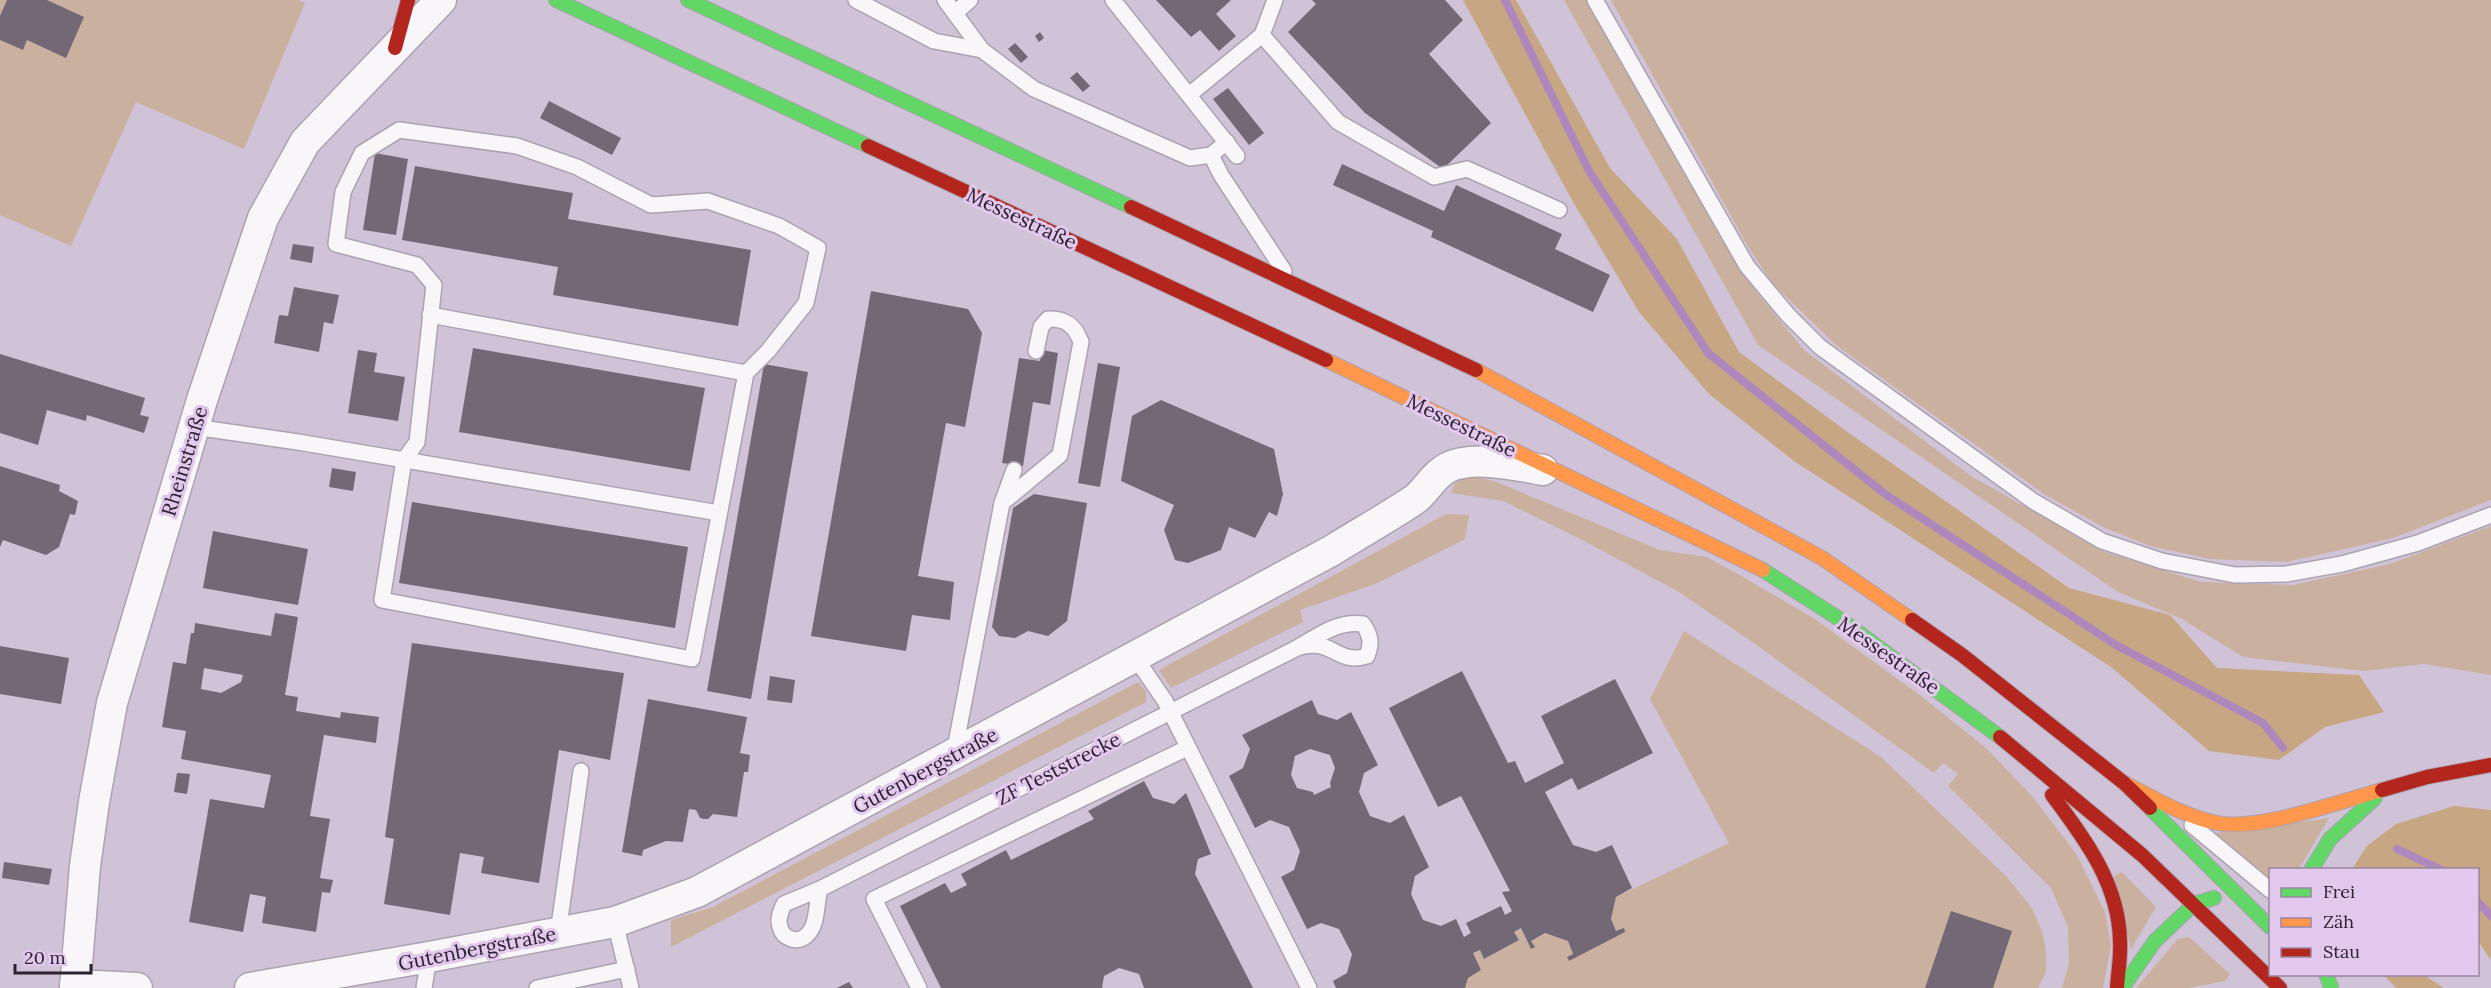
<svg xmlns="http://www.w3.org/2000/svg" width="2491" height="988" viewBox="0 0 2491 988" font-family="Lora,serif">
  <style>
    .green { fill: #cab19f }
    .forest { fill: #c7a684 }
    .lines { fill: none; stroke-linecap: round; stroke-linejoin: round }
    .stream { stroke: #ae88bd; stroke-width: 8 }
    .building { fill: #736875; fill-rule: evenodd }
    .lane-casing { stroke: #aca2b1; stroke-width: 18 }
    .street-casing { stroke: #aca2b1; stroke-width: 33 }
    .fast-casing { stroke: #aca2b1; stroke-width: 16 }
    .slow-casing { stroke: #aca2b1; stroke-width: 16 }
    .jam-casing { stroke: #aca2b1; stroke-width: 16 }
    .lane { stroke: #f8f6f9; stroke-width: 15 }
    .street { stroke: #f8f6f9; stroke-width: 30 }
    .fast { stroke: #63d668; stroke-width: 14 }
    .slow { stroke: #ff974d; stroke-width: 14 }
    .jam { stroke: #b3261e; stroke-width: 14 }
    .labels { text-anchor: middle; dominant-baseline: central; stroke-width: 6; stroke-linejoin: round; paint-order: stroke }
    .street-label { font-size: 20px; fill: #2c2230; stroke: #e1c8ec }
  </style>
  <rect width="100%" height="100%" fill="#d0c3d7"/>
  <g class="green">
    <polygon points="0,0 299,0 305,3 244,149 136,102 71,246 0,215"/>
    <polygon points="1564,0 1587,0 1754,289 1804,350 1971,476 2105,552 2201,582 2293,585 2390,564 2491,526 2491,675 2424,664 2364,671 2243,657 2182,619 2118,592 1758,345"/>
    <polygon points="1611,0 2491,0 2491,500 2393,538 2287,562 2210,559 2150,546 2103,527 2044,494 1837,346 1772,283 1746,243"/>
    <polygon points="1472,476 1494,481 1660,550 1707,557 1743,577 1815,619 1921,696 1986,748 2032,796 2077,855 2105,912 2111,946 2103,988 2062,988 2069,963 2068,927 2051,888 1948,786 1958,774 1943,763 1934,773 1758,646 1679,592 1582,540 1503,501 1451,493 1458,477"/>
    <polygon points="1446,514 1469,515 1465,539 1375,584 1300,610 1303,622 1171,688 1159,670"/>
    <polygon points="1684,631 1881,757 2007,877 2032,908 2042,931 2046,951 2046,972 2038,988 1465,988 1468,978 1481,970 1473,953 1480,950 1485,959 1519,940 1514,932 1521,928 1531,949 1535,947 1531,941 1545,933 1568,941 1573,954 1567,957 1569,961 1624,932 1616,931 1611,919 1616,897 1729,843 1650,699"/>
    <polygon points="1138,682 1146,691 1146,702 671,947 671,920 713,907"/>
    <polygon points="2329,818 2299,869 2270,870 2270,889 2215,833"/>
    <polygon points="2122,872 2156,907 2131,949 2114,876"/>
    <polygon points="2189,937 2230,974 2225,981 2188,988 2136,988 2178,939"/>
  </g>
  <g class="forest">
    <polygon points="1463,0 1516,0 1610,168 1677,239 1739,352 1860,441 2069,588 2170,615 2217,668 2359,675 2384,712 2325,727 2279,760 2209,751 2111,667 1794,461 1709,394 1639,312 1572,200"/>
    <polygon points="2454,806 2491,810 2491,960 2478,941 2478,870 2352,869 2367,846 2396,824"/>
    <polygon points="2384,975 2424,975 2444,988 2396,988"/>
  </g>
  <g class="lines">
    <g class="stream">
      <polyline points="1505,0 1589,171 1708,353 1885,494 2116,645 2263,723 2283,748"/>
      <polyline points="2397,849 2442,870"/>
      <polyline points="2478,902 2491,916"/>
    </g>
  </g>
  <g class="building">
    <polygon points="7,0 47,0 84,17 66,58 27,40 23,50 0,40 0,16"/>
    <polygon points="1156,0 1231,0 1216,14 1236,36 1219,51 1200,30 1191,37"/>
    <polygon points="1312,0 1445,0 1463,20 1429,54 1491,123 1443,169 1365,113 1288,32 1316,4"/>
    <polygon points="1040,32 1044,38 1039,42 1035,36"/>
    <polygon points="1015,43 1028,57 1021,63 1008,49"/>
    <polygon points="1077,72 1090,86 1083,92 1070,78"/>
    <polygon points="1228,88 1264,133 1249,145 1213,99"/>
    <polygon points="549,101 621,138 612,155 540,118"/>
    <polygon points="375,153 408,159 396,235 363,230"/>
    <polygon points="1342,164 1444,211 1456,185 1562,234 1555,249 1610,275 1593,312 1431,237 1433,231 1333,185"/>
    <polygon points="415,166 573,193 568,219 751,250 738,326 553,295 558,267 402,240"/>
    <polygon points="293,244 314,247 312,263 290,259"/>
    <polygon points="294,287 339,295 333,324 324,322 319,352 274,343 279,315 288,316"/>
    <polygon points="871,291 968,309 982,333 965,427 946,423 918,576 954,582 950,620 912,615 906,651 811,636"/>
    <polygon points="473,348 705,388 690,471 459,432"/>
    <polygon points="358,350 377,353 374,372 405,377 398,421 348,413"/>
    <polygon points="1042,350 1058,353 1050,405 1033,402 1023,466 1002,463 1019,358 1040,361"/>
    <polygon points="0,354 145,398 140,415 149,417 144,433 87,415 86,421 47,410 38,445 0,433"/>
    <polygon points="1098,363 1120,367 1100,487 1078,483"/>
    <polygon points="764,364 808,372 751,699 707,691"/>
    <polygon points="1161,400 1274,449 1283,494 1277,516 1269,512 1255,538 1229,527 1221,550 1188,563 1175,560 1164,530 1174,505 1121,481 1132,416"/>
    <polygon points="0,466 60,485 59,491 78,501 75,515 70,514 59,547 46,555 3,540 0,547"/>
    <polygon points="332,468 356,472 353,491 329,487"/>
    <polygon points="1034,494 1087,503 1067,621 1048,636 1028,631 1015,638 999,636 992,627 1013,508"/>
    <polygon points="412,502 688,547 675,628 399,583"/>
    <polygon points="213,531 308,549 298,605 203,588"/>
    <path d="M275 613 298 617 285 695 298 697 296 711 340 718 341 712 379 717 376 743 324 735 310 816 330 819 320 878 333 880 330 893 322 892 316 932 262 923 266 897 250 894 243 932 189 922 210 799 264 808 271 775 181 759 186 731 162 727 173 662 186 664 191 633H194L195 623 271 636ZM204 668 243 675 241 682 221 693 201 689Z"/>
    <polygon points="412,643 624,673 610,760 559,750 539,883 481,873 484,857 460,853 450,915 384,904 394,839 385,837"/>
    <polygon points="0,646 69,658 61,704 0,694"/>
    <path d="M1462 671 1508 763 1515 761 1525 783 1564 763 1541 716 1615 679 1653 753 1578 790 1572 778 1545 792 1573 845 1596 852 1612 845 1632 888 1616 897 1611 919 1616 931 1624 928 1625 932 1569 961 1567 957 1573 954 1568 941 1545 933 1531 941 1535 947 1531 949 1521 928 1514 932 1519 940 1484 959 1480 950 1473 953 1481 970 1468 978 1465 988H1336L1333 981 1347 973 1352 954 1339 929 1321 923 1307 929 1281 877 1294 870 1300 851 1289 827 1270 820 1255 828 1229 776 1243 768 1250 749 1242 735 1312 700 1318 714 1337 720 1351 712 1378 765 1364 773 1359 792 1370 816 1390 823 1404 815 1429 867 1415 876 1411 894 1423 920 1441 926 1456 919 1464 937 1471 933 1466 923 1501 906 1505 915 1512 911 1502 892 1510 891 1461 796 1438 807 1389 708ZM1310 749 1330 755 1335 768 1330 783 1331 787 1314 795 1313 792 1297 788 1291 775 1295 756Z"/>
    <polygon points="770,676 795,680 792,703 767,700"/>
    <polygon points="648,699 747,717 740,753 750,755 748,772 744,772 737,817 713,814 708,819 704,819 700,818 696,810 689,809 683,842 666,841 643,850 642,856 622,852"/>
    <polygon points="177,773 190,774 187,794 174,792"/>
    <polygon points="1144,781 1153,798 1174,804 1186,793 1211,854 1198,859 1195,874 1253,988 1144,988 1139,974 1119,968 1104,976 1102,988 941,988 900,906 945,883 951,893 967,885 961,874 1006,850 1011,860 1094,819 1088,811"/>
    <polygon points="4,862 52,869 49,885 2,878"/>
    <polygon points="1951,911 2012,931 1993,988 1925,988"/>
    <polygon points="849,982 853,988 837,988"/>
  </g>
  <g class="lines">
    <defs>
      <g id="lane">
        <polyline points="856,0 934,41 982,50 1034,89 1190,158 1211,155 1227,142"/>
        <polyline points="945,0 982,50"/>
        <polyline points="1113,0 1237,156"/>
        <polyline points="1595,0 1747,266 1788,315 1820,347 2033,501 2102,541 2162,561 2235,575 2286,574 2342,564 2418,543 2491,515"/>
        <polyline points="955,13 970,0"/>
        <polyline points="1262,35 1338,122 1434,177 1467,169 1559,210"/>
        <polyline points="1189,95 1262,35 1275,0"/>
        <polygon points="399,130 517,146 577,167 651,205 708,201 779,226 818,248 806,303 768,351 746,373 692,659 382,600 404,460 417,442 434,285 417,265 336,244 343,192 362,153"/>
        <polyline points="1211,155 1221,175 1284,271"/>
        <polyline points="430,315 746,373"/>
        <polyline points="194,427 298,442 719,513"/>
        <path d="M1002 503 1060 455 1081 342C1075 326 1066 318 1048 319L1041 327 1036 351"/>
        <polyline points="1135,657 1165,701 1309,988"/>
        <polyline points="954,754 1002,503 1014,470"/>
        <polyline points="2192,825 2270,890"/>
        <path d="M820 889 784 904C781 911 777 919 780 927 783 939 798 944 807 935 818 925 816 903 820 889L1297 648C1332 636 1337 666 1367 656 1372 643 1371 636 1363 624 1338 620 1318 636 1297 648"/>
        <polyline points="615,922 631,988"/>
        <polyline points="558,933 581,771"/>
        <polyline points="424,988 429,957"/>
        <polyline points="537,988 627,969"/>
        <polyline points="919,988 874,899 1187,748"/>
      </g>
      <g id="street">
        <polyline points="75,985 137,988"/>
        <polyline points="75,988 85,866 94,802 112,703 202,400 263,218 305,142 441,0"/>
        <path d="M250 988 429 957 615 922 697 892 1331 551C1358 534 1387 518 1414 500 1426 492 1432 476 1447 468 1472 455 1516 465 1543 470"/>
      </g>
      <g id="fast">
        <polyline points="556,0 868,146"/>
        <polyline points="688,0 1131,207"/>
        <polyline points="1763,570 1844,622 2000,737"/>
        <polyline points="2150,808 2270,927"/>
        <polyline points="2311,870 2330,839 2375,798"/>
        <polyline points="2326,974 2331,987"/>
        <polyline points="2122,988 2155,941 2194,904 2214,898"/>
      </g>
      <g id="slow">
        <polyline points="1326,360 1763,570"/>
        <polyline points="1476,370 1822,558 1912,620"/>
        <path d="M2124 783C2154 798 2183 816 2217 823 2259 831 2338 802 2382 790"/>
      </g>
      <g id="jam">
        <polyline points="395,48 408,0"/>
        <polyline points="868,146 1326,360"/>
        <polyline points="1131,207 1476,370"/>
        <polyline points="1912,620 1962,655 2124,783 2150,808"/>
        <polyline points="2000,737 2142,855 2280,988"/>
        <polyline points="2382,790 2427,777 2491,765"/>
        <path d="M2052 795C2085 839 2119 884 2120 941 2121 957 2118 972 2117 988"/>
      </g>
    </defs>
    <use href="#lane" class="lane-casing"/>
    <use href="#street" class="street-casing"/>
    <use href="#fast" class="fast-casing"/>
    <use href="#slow" class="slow-casing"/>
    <use href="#jam" class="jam-casing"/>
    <use href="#lane" class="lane"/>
    <use href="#street" class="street"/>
    <use href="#fast" class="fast"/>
    <use href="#slow" class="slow"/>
    <use href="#jam" class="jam"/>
  </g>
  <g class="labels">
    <g class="street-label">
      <text transform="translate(1022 218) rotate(25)">Messestraße</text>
      <text transform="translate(1462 425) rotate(26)">Messestraße</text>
      <text transform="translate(184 461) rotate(-73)">Rheinstraße</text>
      <text transform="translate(1889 655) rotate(35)">Messestraße</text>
      <text transform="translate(1058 768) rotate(-27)">ZF Teststrecke</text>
      <text transform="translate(925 770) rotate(-28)">Gutenbergstraße</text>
      <text transform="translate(477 948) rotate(-11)">Gutenbergstraße</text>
    </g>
  </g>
  <rect x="2269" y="868" width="210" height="108" fill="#e1c8ec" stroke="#9986a1" stroke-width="1.5"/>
  <rect x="2281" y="888" width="30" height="9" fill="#63d668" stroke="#9986a1" stroke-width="1.5"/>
  <text x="2323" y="898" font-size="18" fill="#2c2230">Frei</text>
  <rect x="2281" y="918" width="30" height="9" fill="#ff974d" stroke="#9986a1" stroke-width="1.5"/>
  <text x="2323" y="928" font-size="18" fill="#2c2230">Zäh</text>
  <rect x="2281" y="948" width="30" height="9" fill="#b3261e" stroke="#9986a1" stroke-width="1.5"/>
  <text x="2323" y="958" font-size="18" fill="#2c2230">Stau</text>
  <path d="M15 964v9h76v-9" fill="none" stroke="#2c2230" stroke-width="3"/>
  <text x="24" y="964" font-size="18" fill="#2c2230" stroke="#e1c8ec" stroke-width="4.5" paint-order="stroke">20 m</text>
</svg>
